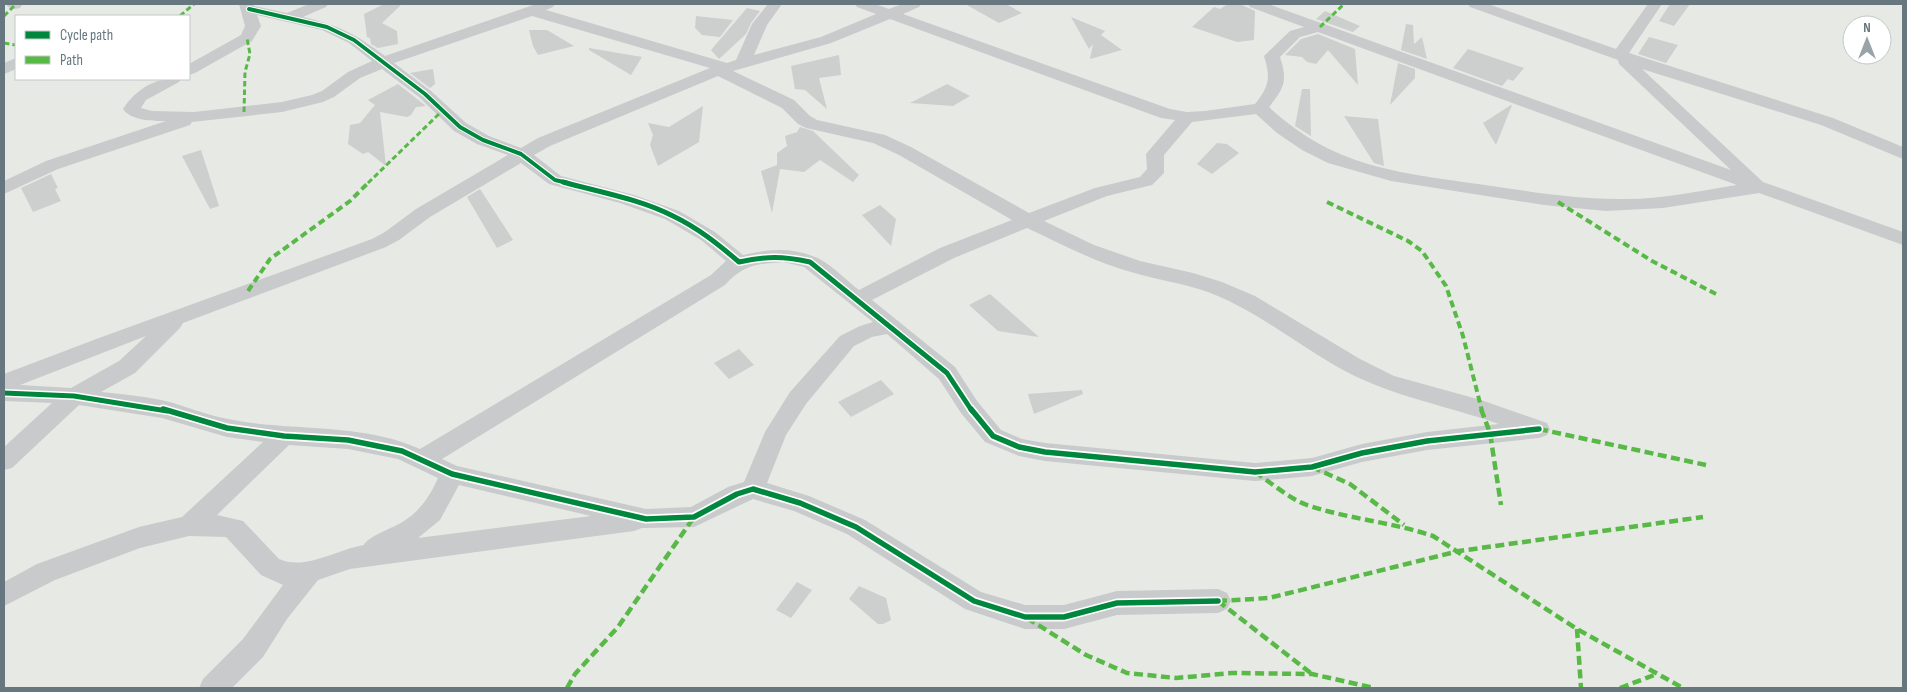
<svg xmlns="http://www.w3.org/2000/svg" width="1907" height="692" viewBox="0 0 1907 692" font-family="'Sofia Sans Condensed',sans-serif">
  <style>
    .green { fill: #e7e9e5; fill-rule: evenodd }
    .building { fill: #cdcfcf }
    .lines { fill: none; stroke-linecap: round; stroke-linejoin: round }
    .minor { fill: #c9cacb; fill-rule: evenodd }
    .quiet-far2 { stroke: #58b947; stroke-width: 3; stroke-dasharray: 5.5 3; stroke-linecap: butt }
    .quiet-far1 { stroke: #58b947; stroke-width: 4; stroke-dasharray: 7 4; stroke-linecap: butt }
    .quiet { stroke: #58b947; stroke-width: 4.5; stroke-dasharray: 9 4.5; stroke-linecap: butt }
    .cycleway-far2-casing { stroke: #fff; stroke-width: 6 }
    .cycleway-far1-casing { stroke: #fff; stroke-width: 8 }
    .cycleway-casing { stroke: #fff; stroke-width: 9 }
    .cycleway-far2 { stroke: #00873e; stroke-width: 4 }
    .cycleway-far1 { stroke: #00873e; stroke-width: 5 }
    .cycleway { stroke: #00873e; stroke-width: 5.5 }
  </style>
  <rect width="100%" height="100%" fill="#f8f8f8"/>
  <path class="green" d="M4 4H1903V688H4ZM16 16H189V79H16ZM1852 25H1882V55H1852Z"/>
  <g class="building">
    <polygon points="384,4 402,4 382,23 397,31 398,44 378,48 371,44 370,38 367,37 364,14"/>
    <polygon points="965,4 1006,4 1022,13 999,23"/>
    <polygon points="1228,4 1240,4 1255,11 1254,40 1237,42 1192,27 1214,7 1220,9"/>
    <polygon points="1670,4 1690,4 1674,26 1659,21"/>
    <polygon points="747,8 760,11 751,23 746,34 719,59 711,50"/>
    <polygon points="1325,11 1360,26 1353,32 1316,19"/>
    <polygon points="696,16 733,20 720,37 702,35 695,28"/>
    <polygon points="1071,17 1105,31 1101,35 1122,50 1090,59 1093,44 1089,49"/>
    <polygon points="1406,24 1413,25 1414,44 1422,37 1427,59 1401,50"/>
    <polygon points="529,30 547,30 574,46 538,55 533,46"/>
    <polygon points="1318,34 1355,49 1358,85 1328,50 1316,64 1307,62 1302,57 1285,55 1301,39"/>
    <polygon points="1649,37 1678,45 1666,63 1638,54"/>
    <polygon points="589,48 642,57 631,75 589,50"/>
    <polygon points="1468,49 1524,68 1513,81 1508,79 1502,86 1453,68"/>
    <polygon points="839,55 841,75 819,78 827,109 805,90 795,89 791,66"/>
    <polygon points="1398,63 1415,69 1415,78 1390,105"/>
    <polygon points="433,69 435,84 430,88 410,73"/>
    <polygon points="398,84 426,106 416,107 411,115 407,117 380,112 386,166 368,152 363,154 348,144 350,125 360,123 375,105 368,100"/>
    <polygon points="947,84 970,96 953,106 910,103"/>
    <polygon points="1302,89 1310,89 1311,136 1295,126"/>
    <polygon points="1511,105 1512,105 1496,145 1483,123"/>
    <polygon points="703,106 699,142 658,166 650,145 653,135 648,123 669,127"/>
    <polygon points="1344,116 1378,119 1384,166 1374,163"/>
    <polygon points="800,127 813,131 859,175 853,182 820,160 804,172 780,169 772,213 761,171 777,165 777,153 787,146 785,136 797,132"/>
    <polygon points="1217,143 1227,144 1239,153 1212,174 1197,164"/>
    <polygon points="201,150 219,206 210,209 182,156"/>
    <polygon points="51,174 58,188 55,189 61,201 33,212 21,188"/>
    <polygon points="480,189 513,240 497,248 467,197"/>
    <polygon points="880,205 896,219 891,246 862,215"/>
    <polygon points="990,294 1039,337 998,331 969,305"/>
    <polygon points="739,349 754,365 729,379 714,363"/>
    <polygon points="881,380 894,394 851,417 838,402"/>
    <polygon points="1082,390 1083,394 1034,414 1028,394"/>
    <polygon points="797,582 812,590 791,618 776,610"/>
    <polygon points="859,586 886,598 891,620 883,624 878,624 849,599"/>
  </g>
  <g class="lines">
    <g class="minor">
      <polygon points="6,4 21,4 22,5 20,8 15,9 8,7"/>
      <path d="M239 4H253L254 6 287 13 309 4H328L326 7 303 17C338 25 356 34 385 56L536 4H555L553 7 546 10 727 63 736 60 752 24 768 4H782L767 25 754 55 821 37 876 14 857 7 855 4H875L889 9 902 4H921L919 7 903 14 1170 109 1187 112 1205 111 1255 104C1269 86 1271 79 1264 56L1290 31 1304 27 1250 7 1248 4H1268L1731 170 1619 64 1618 60 1470 7 1468 4H1488L1616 49 1648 4H1662L1629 53 1833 118 1903 147V159L1821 125 1642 69 1763 182 1903 232V245L1759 193 1663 208 1606 211 1544 205 1391 181 1328 163 1302 150 1277 133 1256 114 1192 122 1164 155V173L1152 185 1107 196 1044 221 1094 245 1140 261 1193 273 1222 282 1255 296 1360 359 1394 376 1481 400 1547 423 1550 429 1547 435 1539 438 1427 450 1362 462 1312 476 1255 481 1045 461 1019 456 985 442 961 413 939 379 887 334 872 337 854 346 806 404 786 435 767 483 809 496 865 520 981 592 1025 605H1064L1117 591 1218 589 1227 593 1231 601 1227 609 1218 613 1117 615 1064 629H1025L965 609 847 534 794 511 753 499 694 527 642 528 634 531 350 569 318 580 287 619 263 657 232 688H199L203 679 243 639 283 585 261 575 226 537 189 536 140 548 55 580 4 606V582L37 564 139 527 182 517 263 442 227 437 162 418 79 405 12 468 4 470V447L52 403 4 401V374L99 338 372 239 385 232 416 209 508 155 477 144 454 131 419 97 382 69 360 78 334 97 323 102 282 112 192 122 190 125 58 169 4 194V181L46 161 166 121C153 121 131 121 123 109 137 88 156 77 181 79L179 82 146 100 141 108 152 111 194 112 282 102 312 95 322 91 348 72 372 61 349 43 322 30 257 15 261 26 252 41 195 73 189 75V64L241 35 245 26ZM532 16 710 68 538 138 521 148 489 136 466 123 431 91 394 63ZM890 19 1161 118 1175 120 1146 154 1147 169 1140 177 1095 188 1029 213 911 147 885 135 817 120 810 116 794 100 733 71 831 43ZM1318 32 1737 185C1700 191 1662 199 1625 199 1575 200 1527 191 1478 184 1395 172 1334 167 1269 107 1284 88 1288 81 1280 57L1300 37ZM718 76 782 108 798 124 806 128 873 143 899 155 1012 220 940 248 859 290C847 281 829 262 815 257 792 247 767 249 743 255L715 232 679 211 634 195 561 176 534 155 550 146ZM521 163 549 184 620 203 665 219 701 240 726 261 711 275 420 449C361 422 291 432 228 419 205 415 184 405 161 400 141 396 121 394 101 392L135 373 180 328 183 323 386 247 399 240 430 217ZM1027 228C1061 244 1095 262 1131 272 1157 280 1183 283 1208 292 1258 311 1299 346 1345 371 1394 397 1448 406 1499 424L1427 432 1362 444 1312 458 1255 463 1045 443 1022 439 1001 430 977 401 955 367 872 300 954 258ZM784 262 804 267 873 322 860 326 840 336 790 392 765 432 744 482 728 487 691 507 646 509 457 466 442 459 725 285C744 264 757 264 784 262ZM146 336 119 361 71 388 20 385ZM289 445 348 449 398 459 438 478C430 496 420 511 404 521 394 528 368 536 364 545 338 549 305 571 279 559L243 521 217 515ZM459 485 591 516 418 538 440 520Z"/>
      <polygon points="16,58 16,69 4,74 4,63"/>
    </g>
    <g class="quiet-far2">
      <polyline points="4,16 15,5"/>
      <polyline points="180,16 194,4"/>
      <polyline points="1320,27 1344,4"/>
      <polyline points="4,43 16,45"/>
      <polyline points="244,112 245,72 250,54 247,38"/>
      <polyline points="368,183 442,111"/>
    </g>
    <g class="quiet-far1">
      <polyline points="1327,202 1408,241 1422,251 1446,286 1463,336 1482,411"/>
      <polyline points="1558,202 1652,261 1716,294"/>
      <polyline points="248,291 270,259 350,201 369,182"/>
    </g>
    <g class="quiet">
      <polyline points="1481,409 1490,433 1501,505"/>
      <polyline points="1539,429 1706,465"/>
      <polyline points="1312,467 1350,484 1404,525"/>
      <path d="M1255 472C1270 482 1290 499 1307 505 1348 519 1392 522 1433 536L1577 629 1683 688"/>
      <polyline points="1218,601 1269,598 1459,551 1703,517"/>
      <polyline points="1218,601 1312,674"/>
      <polyline points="1027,618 1086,655 1127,673 1176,678 1232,673 1312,674 1374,688"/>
      <polyline points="1577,629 1581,688"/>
      <polyline points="567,688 575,674 618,627 694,517"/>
      <polyline points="1620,688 1657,674"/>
    </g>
    <defs>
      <polyline id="cycleway-far2" points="249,9 327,27 354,40 425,94 460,127 483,140 521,154 555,180 568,183"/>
      <g id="cycleway-far1">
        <path d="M563 182C599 192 640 199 673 216 698 228 718 244 739 262 766 256 783 256 810 262L947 373 972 411"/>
        <polyline points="4,393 74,396 167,411"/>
      </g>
      <g id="cycleway">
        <polyline points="163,409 227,428 284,436 348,440 402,451 452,474 646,519 694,517 737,494 753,489 800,503 856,527 974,601 1025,617 1064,617 1117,603 1218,601"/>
        <polyline points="971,409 993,436 1019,447 1045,452 1255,472 1312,467 1362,453 1427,441 1539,429"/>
      </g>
    </defs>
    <use href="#cycleway-far2" class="cycleway-far2-casing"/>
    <use href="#cycleway-far1" class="cycleway-far1-casing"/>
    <use href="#cycleway" class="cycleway-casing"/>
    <use href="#cycleway-far2" class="cycleway-far2"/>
    <use href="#cycleway-far1" class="cycleway-far1"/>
    <use href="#cycleway" class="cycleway"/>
  </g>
  <rect width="1907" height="692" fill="none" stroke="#66777f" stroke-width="10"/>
  <rect x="15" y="15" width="175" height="65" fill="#ffffff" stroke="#c2c9cc"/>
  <rect x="25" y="31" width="25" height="8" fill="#00873e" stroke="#c2c9cc"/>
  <text x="60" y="40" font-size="15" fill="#66777f">Cycle path</text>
  <rect x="25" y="56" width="25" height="8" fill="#58b947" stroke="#c2c9cc"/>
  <text x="60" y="65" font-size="15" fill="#66777f">Path</text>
  <g transform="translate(1867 40)"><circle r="24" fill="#ffffff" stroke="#c2c9cc"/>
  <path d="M0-4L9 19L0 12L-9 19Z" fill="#99a4a9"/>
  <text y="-8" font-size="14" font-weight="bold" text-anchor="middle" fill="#66777f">N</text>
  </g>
</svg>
